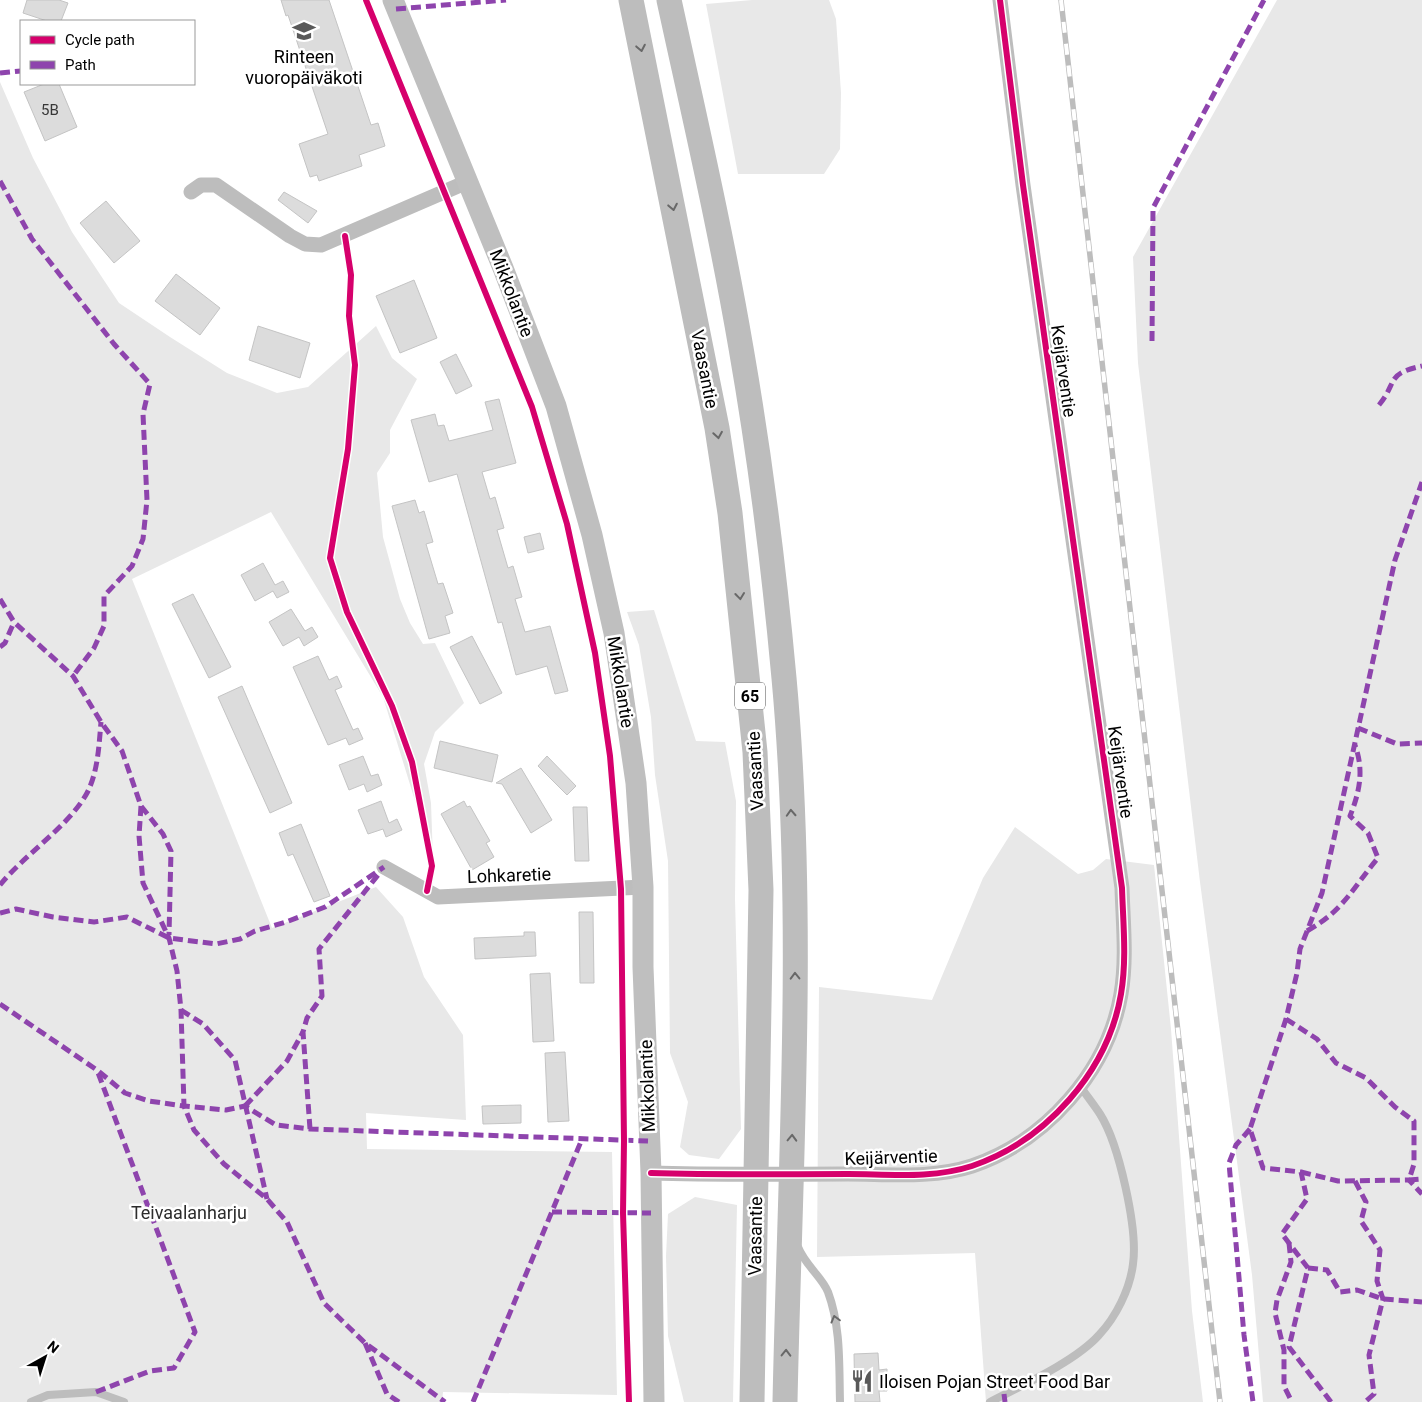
<svg xmlns="http://www.w3.org/2000/svg" width="1422" height="1402" viewBox="0 0 1422 1402" font-family="Roboto,sans-serif">
  <style>
    .green { fill: #e8e8e8 }
    .building { fill: #dcdcdc; stroke: #c4c4c4 }
    .lines { fill: none; stroke-linecap: round; stroke-linejoin: round }
    .service { stroke: #bdbdbd; stroke-width: 8 }
    .minor { stroke: #bdbdbd; stroke-width: 15 }
    .secondary { stroke: #bfbfbf; stroke-width: 21 }
    .trunk { stroke: #bdbdbd; stroke-width: 25 }
    .rail-casing { stroke: #bdbdbd; stroke-width: 5.5 }
    .rail { stroke: #fff; stroke-width: 4; stroke-dasharray: 11; stroke-linecap: butt }
    .quiet { stroke: #8e44ad; stroke-width: 5; stroke-dasharray: 10 5; stroke-linecap: butt }
    .cycleway-casing { stroke: #fff; stroke-width: 9 }
    .cycleway { stroke: #d6006c; stroke-width: 6 }
    .oneway { stroke: #686868 }
    .labels { text-anchor: middle; dominant-baseline: central; stroke-width: 5; stroke-linejoin: round; paint-order: stroke }
    .number-label { font-size: 15px; fill: #373737 }
    .shield { fill: #fff; stroke: #4c4c4c; stroke-width: 1 }
    .shield-label { font-size: 16px; font-weight: bold; fill: #000 }
    .poi-label { font-size: 18px; fill: #000; stroke: #fff }
    .street-label { font-size: 18px; fill: #000; stroke: #fff }
    .park-label { font-size: 18px; fill: #2d2d2d; stroke: #fff }
  </style>
  <rect width="100%" height="100%" fill="#fff"/>
  <g class="green">
    <polygon points="752,0 829,0 836,19 841,93 840,149 824,174 738,174 706,4"/>
    <polygon points="1277,0 1422,0 1422,1402 1263,1402 1252,1275 1200,882 1138,363 1133,257"/>
    <polygon points="0,82 33,158 72,232 119,303 170,337 227,373 277,393 308,387 376,326 392,358 417,379 390,430 390,453 377,473 383,537 400,599 410,623 423,644 435,643 464,703 435,732 424,764 431,803 433,859 383,697 271,512 132,579 272,928 376,887 403,917 424,977 463,1035 466,1120 366,1113 367,1149 612,1152 617,1395 443,1392 442,1402 0,1402"/>
    <polygon points="654,610 696,741 725,742 736,801 735,899 741,1129 719,1159 689,1155 680,1147 688,1102 670,1053 668,861 655,775 651,717 639,645 627,612"/>
    <polygon points="1015,827 1078,874 1093,870 1106,859 1154,865 1171,1029 1192,1311 1203,1402 986,1402 975,1253 817,1257 819,987 932,1000 983,878"/>
    <polygon points="695,1197 737,1205 733,1402 684,1402 668,1336 666,1256 668,1214"/>
  </g>
  <g class="building">
    <polygon points="27,0 59,0 68,3 61,21 47,21 23,13"/>
    <polygon points="281,0 329,0 371,125 378,123 385,146 359,155 362,166 319,181 317,175 310,177 299,144 328,134 288,15 286,16"/>
    <polygon points="44,84 59,84 77,127 45,141 24,92"/>
    <polygon points="284,192 317,211 308,223 278,200"/>
    <polygon points="106,201 140,241 114,263 80,223"/>
    <polygon points="176,274 220,308 200,335 155,301"/>
    <polygon points="414,280 437,338 400,353 376,296"/>
    <polygon points="258,326 310,343 300,378 249,360"/>
    <polygon points="456,354 472,386 456,394 440,362"/>
    <polygon points="499,399 516,463 482,472 490,499 495,497 504,528 497,530 508,568 513,566 522,597 515,599 525,632 550,626 568,691 555,694 547,666 516,675 502,622 498,623 457,474 429,482 411,420 435,414 438,426 444,425 449,441 493,430 485,402"/>
    <polygon points="415,500 419,513 424,511 433,542 426,544 438,584 443,583 453,613 445,616 450,633 429,639 392,506"/>
    <polygon points="540,533 544,549 528,553 524,537"/>
    <polygon points="263,563 275,585 283,581 289,592 277,598 273,591 255,601 241,575"/>
    <polygon points="193,594 231,667 209,678 172,604"/>
    <polygon points="291,609 305,631 312,627 318,637 304,646 299,637 283,646 269,622"/>
    <polygon points="472,636 502,693 480,704 450,647"/>
    <polygon points="318,656 329,680 337,676 342,687 335,690 353,730 358,728 363,739 349,745 346,738 328,745 293,667"/>
    <polygon points="242,686 292,803 270,813 218,697"/>
    <polygon points="440,741 498,755 492,782 434,768"/>
    <polygon points="363,756 371,776 378,774 382,785 367,792 364,784 349,790 339,765"/>
    <polygon points="547,756 576,786 567,795 538,766"/>
    <polygon points="521,768 552,820 531,833 502,784 496,783"/>
    <polygon points="381,801 389,823 397,819 402,830 386,837 383,829 368,834 358,810"/>
    <polygon points="464,801 467,807 470,806 490,841 486,843 494,857 472,870 441,814"/>
    <polygon points="573,807 587,807 589,861 575,861"/>
    <polygon points="301,824 330,896 314,902 293,854 288,856 279,833"/>
    <polygon points="579,912 593,912 594,983 580,983"/>
    <polygon points="524,932 535,932 536,956 475,959 474,938 524,936"/>
    <polygon points="550,973 554,1041 533,1042 530,974"/>
    <polygon points="565,1052 569,1121 548,1122 545,1053"/>
    <polygon points="521,1105 521,1123 483,1124 482,1106"/>
    <polygon points="878,1353 879,1370 887,1369 887,1391 879,1391 880,1402 855,1402 854,1354"/>
  </g>
  <g class="lines">
    <g class="service">
      <path d="M798 1247C805 1265 822 1277 828 1292 841 1327 839 1365 840 1402"/>
      <polyline points="31,1402 48,1395 96,1392 124,1402"/>
      <path d="M990 1402C1021 1386 1076 1361 1099 1335 1116 1317 1130 1289 1133 1264 1138 1229 1119 1144 1100 1114 1094 1105 1087 1096 1080 1086"/>
    </g>
    <g class="minor">
      <polyline points="191,192 201,185 216,185 290,236 305,244 321,245 467,182"/>
      <polyline points="384,867 438,897 643,887"/>
      <path d="M651 1173C716 1175 782 1174 848 1174 888 1174 932 1179 972 1166 1046 1141 1108 1071 1121 994 1127 959 1123 922 1122 888L1023 185 1000 0"/>
    </g>
    <polyline class="secondary" points="393,0 503,268 556,406 592,535 614,633 636,783 643,887 643,967 651,1173 654,1402"/>
    <g class="trunk">
      <polyline points="631,0 717,428 730,513 755,752 761,890 752,1402"/>
      <path d="M669 0C694 115 721 231 741 348 760 457 774 568 784 678 806 919 790 1161 785 1402"/>
    </g>
    <defs>
      <polyline id="rail" points="1061,0 1220,1402"/>
    </defs>
    <use href="#rail" class="rail-casing"/>
    <use href="#rail" class="rail"/>
    <g class="quiet">
      <polyline points="396,9 506,0"/>
      <polyline points="0,73 21,71"/>
      <polyline points="0,181 32,239 114,344 150,384 143,414 147,500 143,539 132,566 104,596 104,626 94,648 73,676"/>
      <polyline points="1152,341 1153,208 1264,0"/>
      <path d="M1379 405C1398 382 1385 374 1422 366"/>
      <polyline points="0,599 14,622 73,676 101,722 122,751 141,806 163,834 171,851 169,935"/>
      <polyline points="0,647 5,643 14,622"/>
      <polyline points="1358,728 1397,744 1422,743"/>
      <polyline points="141,806 139,836 143,883 169,938 177,971 181,1010 184,1106 194,1130 224,1164 267,1199 287,1222 324,1303 365,1343 445,1402"/>
      <path d="M0 885C24 855 69 826 87 793 98 772 99 745 101 722"/>
      <polyline points="0,913 16,909 53,917 94,922 127,917 169,938 216,944 240,939 255,931 286,922 325,907 384,867"/>
      <path d="M1307 931C1344 910 1352 889 1378 858L1368 833 1350 816C1360 791 1364 770 1355 745"/>
      <polyline points="0,1004 97,1070 125,1093 149,1101 184,1106 226,1110 245,1106 276,1125 310,1129 648,1141"/>
      <polyline points="181,1010 203,1024 235,1060 267,1199"/>
      <polyline points="1286,1019 1317,1039 1336,1063 1366,1078 1395,1107 1414,1121 1414,1164 1409,1180 1422,1179"/>
      <polyline points="245,1106 287,1061 303,1032"/>
      <polyline points="310,1129 303,1032 307,1018 322,996 319,949 378,875"/>
      <polyline points="1250,1129 1236,1145 1229,1163 1244,1335 1253,1402"/>
      <polyline points="1301,1172 1338,1181 1409,1180 1422,1194"/>
      <polyline points="1355,1181 1366,1202 1361,1221 1380,1250 1377,1281 1383,1299 1369,1355 1374,1394 1365,1402"/>
      <polyline points="552,1212 651,1213"/>
      <polyline points="1289,1243 1291,1262 1277,1300 1275,1313 1284,1350 1284,1386 1292,1402"/>
      <polyline points="1308,1268 1327,1270 1340,1292 1357,1290 1383,1299 1422,1302"/>
      <polyline points="365,1343 387,1394 399,1402"/>
      <polyline points="96,1392 150,1371 174,1368 195,1332 97,1070"/>
      <polyline points="1004,1394 1005,1402"/>
      <polyline points="473,1402 582,1139"/>
      <polyline points="1331,1402 1289,1347 1308,1268 1282,1234 1307,1199 1301,1172 1263,1168 1250,1129 1286,1019 1297,973 1300,949 1322,893 1395,560 1422,482"/>
    </g>
    <defs>
      <g id="cycleway">
        <polyline points="366,0 532,407 567,524 595,653 610,756 621,889 624,1141 623,1213 629,1402"/>
        <polyline points="345,236 351,275 349,316 355,365 348,449 330,558 347,612 392,706 412,762 432,866 427,891"/>
        <path d="M651 1173C716 1175 782 1174 848 1174 888 1174 932 1179 972 1166 1046 1141 1108 1071 1121 994 1127 959 1123 922 1122 888L1023 185 1000 0"/>
      </g>
    </defs>
    <use href="#cycleway" class="cycleway-casing"/>
    <use href="#cycleway" class="cycleway"/>
  </g>
  <defs><path id="oneway-chevron" d="M-2-3.5L2.5 0L-2 3.5" fill="none" stroke-width="1.6" stroke-linecap="round" stroke-linejoin="round" transform="scale(1.25)"/></defs>
  <g class="oneway">
    <use href="#oneway-chevron" transform="translate(641 48) rotate(79)"/>
    <use href="#oneway-chevron" transform="translate(673 207) rotate(79)"/>
    <use href="#oneway-chevron" transform="translate(718 435) rotate(81)"/>
    <use href="#oneway-chevron" transform="translate(740 596) rotate(83)"/>
    <use href="#oneway-chevron" transform="translate(791 813) rotate(-93)"/>
    <use href="#oneway-chevron" transform="translate(795 976) rotate(-91)"/>
    <use href="#oneway-chevron" transform="translate(792 1138) rotate(-88)"/>
    <use href="#oneway-chevron" transform="translate(835 1319) rotate(-105)"/>
    <use href="#oneway-chevron" transform="translate(786 1353) rotate(-89)"/>
  </g>
  <defs>
    <symbol id="school-bare" viewBox="-9 -9 18 18"><path d="M0-5L7-2L0 1L-7-2ZM-4 1L0 2.5L4 1V4Q0 6-4 4Z" fill="#595959" stroke="#fff" stroke-width="2.5" paint-order="stroke"/></symbol>
    <symbol id="restaurant-bare" viewBox="-9 -9 18 18"><path d="M-5-6h1v4h1v-4h1v4h1v-4h1v5L-1.5 .5V6h-2V.5L-5-1ZM5-6V6H3V1.5H1.5Q1.5-4 5-6Z" fill="#595959" stroke="#fff" stroke-width="2.5" paint-order="stroke"/></symbol>
  </defs>
  <g fill-rule="evenodd">
    <use href="#school-bare" x="288" y="15" width="32" height="32"/>
    <use href="#restaurant-bare" x="846" y="1365" width="32" height="32"/>
  </g>
  <g class="labels">
    <g class="number-label">
      <text x="50" y="110">5B</text>
    </g>
    <rect class="shield" x="735" y="682.5" width="30" height="27" rx="4"/>
    <g class="shield-label">
      <text x="750" y="696">65</text>
    </g>
    <g class="poi-label">
      <text x="304" y="56">Rinteen<tspan x="304" dy="21">vuoropäiväkoti</tspan></text>
      <text x="879" y="1381" text-anchor="start">Iloisen Pojan Street Food Bar</text>
    </g>
    <g class="street-label">
      <text transform="translate(512 293) rotate(69)">Mikkolantie</text>
      <text transform="translate(705 369) rotate(79)">Vaasantie</text>
      <text transform="translate(1064 371) rotate(82)">Keijärventie</text>
      <text transform="translate(621 682) rotate(81)">Mikkolantie</text>
      <text transform="translate(755 771) rotate(-93)">Vaasantie</text>
      <text transform="translate(1121 772) rotate(82)">Keijärventie</text>
      <text transform="translate(509 875) rotate(-2)">Lohkaretie</text>
      <text transform="translate(647 1086) rotate(-92)">Mikkolantie</text>
      <text transform="translate(891 1157) rotate(-2)">Keijärventie</text>
      <text transform="translate(755 1236) rotate(-89)">Vaasantie</text>
    </g>
    <g class="park-label">
      <text x="189" y="1212">Teivaalanharju</text>
    </g>
  </g>
  <rect x="20" y="20" width="175" height="65" fill="#ffffff" stroke="#999999"/>
  <rect x="30" y="36" width="25" height="8" fill="#d6006c" stroke="#999999"/>
  <text x="65" y="45" font-size="15" fill="#000000">Cycle path</text>
  <rect x="30" y="61" width="25" height="8" fill="#8e44ad" stroke="#999999"/>
  <text x="65" y="70" font-size="15" fill="#000000">Path</text>
  <g transform="translate(45 1357) rotate(39)" stroke="#ffffff" stroke-width="4" paint-order="stroke">
  <path d="M0-4L9 19L0 12L-9 19Z" fill="#000000"/>
  <text y="-8" font-size="14" font-weight="bold" text-anchor="middle" fill="#000000">N</text>
  </g>
</svg>
